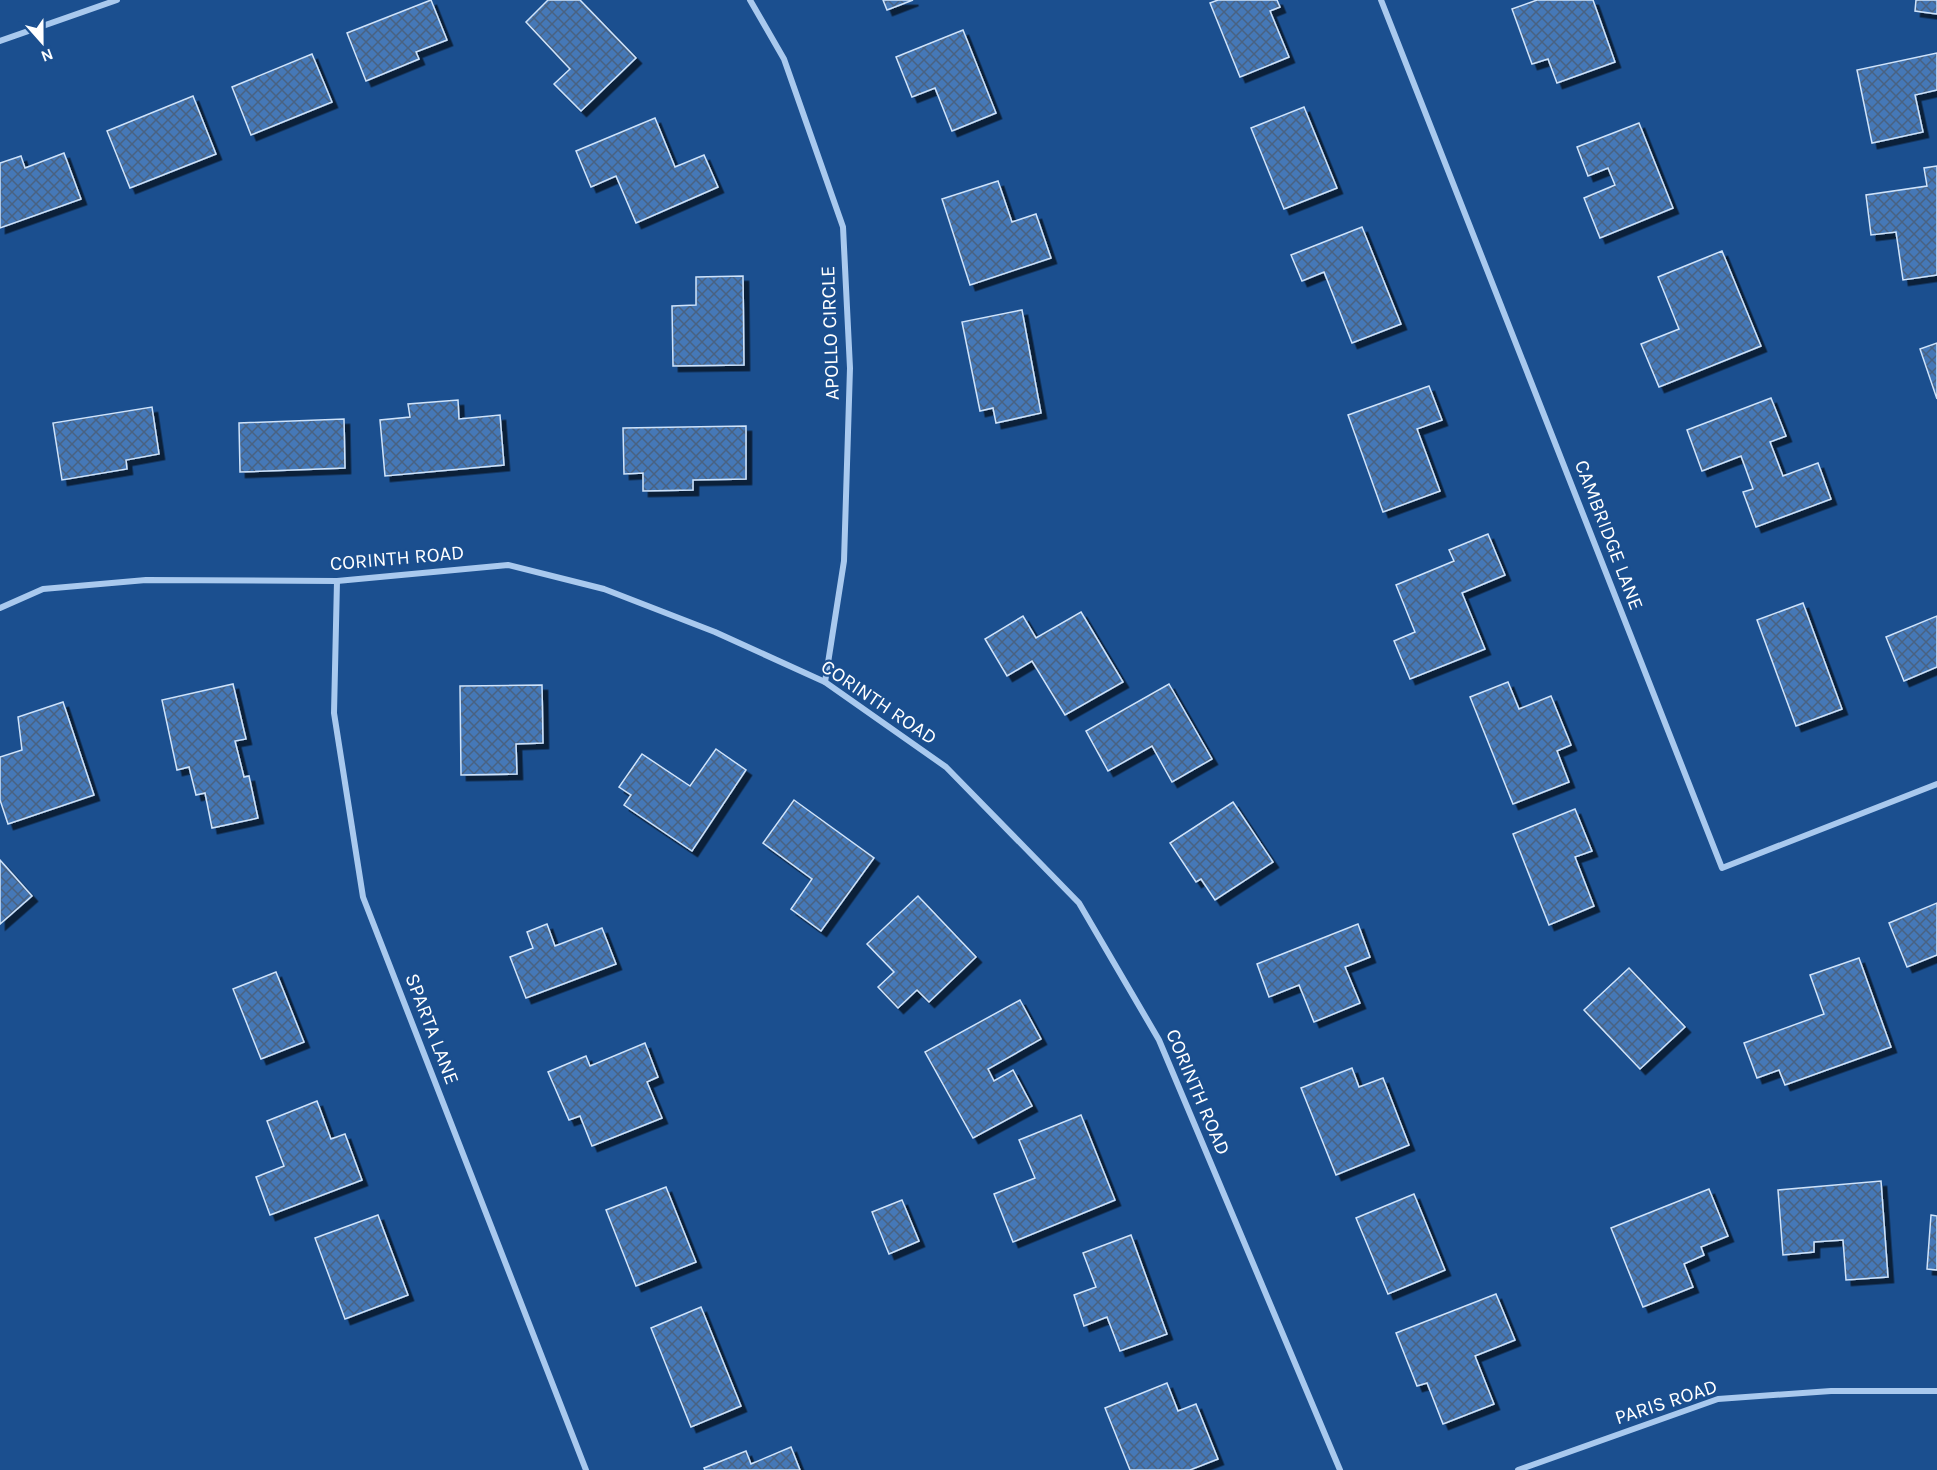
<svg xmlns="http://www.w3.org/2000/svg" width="1937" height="1470" viewBox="0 0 1937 1470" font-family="Karla,sans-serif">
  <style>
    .building { fill: url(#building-cross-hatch); stroke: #cfe3fa; stroke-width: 1.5; filter: url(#shadow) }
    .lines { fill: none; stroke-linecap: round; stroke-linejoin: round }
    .street { stroke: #a9c9ee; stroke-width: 6 }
    .labels { text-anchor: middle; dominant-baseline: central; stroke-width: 4.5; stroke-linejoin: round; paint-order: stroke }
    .street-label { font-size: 20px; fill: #fff; stroke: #1b4f8f }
  </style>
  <defs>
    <pattern id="building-cross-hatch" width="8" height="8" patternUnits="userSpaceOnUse" patternTransform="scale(1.5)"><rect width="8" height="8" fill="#4478b7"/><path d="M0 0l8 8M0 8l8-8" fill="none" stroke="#486282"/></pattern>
    <filter id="shadow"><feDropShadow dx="5.5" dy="5.5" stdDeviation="0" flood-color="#0009"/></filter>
  </defs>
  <rect width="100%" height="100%" fill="#1b4f8f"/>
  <g class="building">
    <polygon points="431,0 447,40 416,52 419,59 366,81 347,33"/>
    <polygon points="548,0 580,0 636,58 581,111 554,84 570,69 526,22"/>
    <polygon points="883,0 913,0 887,10"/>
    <polygon points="1218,0 1277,0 1280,7 1270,11 1289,57 1240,77 1210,3"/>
    <polygon points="1537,0 1593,0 1615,62 1557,83 1548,59 1532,64 1512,9"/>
    <polygon points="1916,0 1937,0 1937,14 1915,11"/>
    <polygon points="963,30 996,113 952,131 935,88 912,97 896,57"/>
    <polygon points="1937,53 1937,90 1915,95 1923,132 1872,143 1857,70"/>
    <polygon points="312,54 332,102 251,135 232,87"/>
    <polygon points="193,96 216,154 130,188 107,131"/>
    <polygon points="1304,107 1337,188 1284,209 1251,128"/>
    <polygon points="655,118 675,167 704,155 718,187 636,223 616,176 591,187 576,151"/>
    <polygon points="1639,123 1673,208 1600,238 1584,198 1615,185 1608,168 1588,176 1577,147"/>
    <polygon points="64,153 81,199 0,228 0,163 21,156 25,168"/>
    <polygon points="1937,166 1937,275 1903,280 1896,232 1871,235 1866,195 1927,186 1924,168"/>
    <polygon points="998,181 1012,222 1036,214 1051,258 970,285 942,199"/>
    <polygon points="1362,227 1401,324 1352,343 1324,272 1302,281 1291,255"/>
    <polygon points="1722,251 1761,346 1659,387 1641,344 1679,329 1658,277"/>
    <polygon points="743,276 744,365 673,366 672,306 696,305 696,277"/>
    <polygon points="1022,310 1041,413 996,423 993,408 980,411 962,322"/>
    <polygon points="1937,343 1937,399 1920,349"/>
    <polygon points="1429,386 1442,420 1417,429 1440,491 1383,512 1348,415"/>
    <polygon points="1771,398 1786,436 1770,442 1783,476 1818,463 1831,499 1756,527 1743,492 1753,489 1741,456 1702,471 1687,430"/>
    <polygon points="458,400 459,419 500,415 504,465 385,476 380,420 410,417 408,404"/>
    <polygon points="152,407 159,454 126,460 127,469 62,480 53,423"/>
    <polygon points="344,419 345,468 240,472 239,423"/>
    <polygon points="746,426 746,479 693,480 693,490 643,491 643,473 624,474 623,428"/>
    <polygon points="1488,534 1505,575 1462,593 1485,649 1410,679 1394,641 1415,632 1396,585 1454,561 1449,550"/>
    <polygon points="1803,603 1842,709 1796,726 1757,620"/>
    <polygon points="1081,612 1123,682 1065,715 1032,661 1007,676 985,639 1023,616 1036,638"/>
    <polygon points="1937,616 1937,667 1904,681 1886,637"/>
    <polygon points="1508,682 1519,709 1551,696 1571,745 1557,751 1569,782 1513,804 1470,697"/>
    <polygon points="233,684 246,739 235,741 244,777 249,776 258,818 212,828 205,793 196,795 189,767 177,770 162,700"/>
    <polygon points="1169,684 1212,759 1172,782 1152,746 1108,771 1086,731"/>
    <polygon points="542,685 543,743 516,744 517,774 461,775 460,686"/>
    <polygon points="63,702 94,795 8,824 0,800 0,757 22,750 18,717"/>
    <polygon points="716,749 746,770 692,851 624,805 631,795 619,787 642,754 690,786"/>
    <polygon points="794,800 874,858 821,931 791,909 812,879 763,843"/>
    <polygon points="1233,802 1273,862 1215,900 1201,879 1196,882 1170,843"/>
    <polygon points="1575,809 1592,851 1575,857 1594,906 1549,925 1513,834"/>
    <polygon points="0,860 32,896 0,924"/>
    <polygon points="918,896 976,957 929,1002 917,990 898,1008 878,987 894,972 867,944"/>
    <polygon points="1937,903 1937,955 1907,967 1889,923"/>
    <polygon points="547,924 555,946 602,928 616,964 526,998 510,957 533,948 527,932"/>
    <polygon points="1358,924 1370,957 1345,967 1360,1003 1314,1022 1299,985 1269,997 1257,964"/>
    <polygon points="1859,958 1891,1047 1785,1085 1779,1070 1757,1078 1744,1043 1824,1014 1810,975"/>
    <polygon points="1629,968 1685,1027 1640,1069 1584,1010"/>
    <polygon points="276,972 304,1042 261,1059 233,989"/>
    <polygon points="1020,1000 1041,1039 988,1069 994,1081 1013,1070 1032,1106 973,1138 925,1052"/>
    <polygon points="645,1043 658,1077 647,1082 662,1118 592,1146 580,1116 569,1120 548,1072 586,1056 590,1066"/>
    <polygon points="1352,1068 1359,1087 1383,1078 1409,1145 1336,1175 1301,1088"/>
    <polygon points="317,1101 331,1139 345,1134 362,1180 270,1215 256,1177 284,1166 267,1121"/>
    <polygon points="1081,1115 1115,1200 1013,1242 994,1194 1035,1178 1019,1140"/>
    <polygon points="1881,1181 1888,1277 1846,1280 1843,1240 1814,1242 1814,1252 1783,1255 1778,1190"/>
    <polygon points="666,1187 696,1262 636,1286 606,1210"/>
    <polygon points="1709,1189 1728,1236 1701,1247 1704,1255 1684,1264 1693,1287 1643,1307 1611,1228"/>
    <polygon points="1414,1194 1445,1270 1388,1294 1356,1218"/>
    <polygon points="902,1200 919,1241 889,1254 872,1212"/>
    <polygon points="378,1215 408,1295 345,1319 315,1238"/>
    <polygon points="1931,1215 1937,1216 1937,1270 1927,1269"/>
    <polygon points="1131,1235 1167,1334 1120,1351 1107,1317 1084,1326 1074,1295 1096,1287 1083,1253"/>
    <polygon points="1496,1294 1515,1340 1475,1356 1494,1404 1443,1424 1427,1383 1417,1386 1396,1333"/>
    <polygon points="701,1307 741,1406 691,1427 651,1328"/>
    <polygon points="1167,1383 1178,1411 1196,1404 1218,1459 1190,1470 1130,1470 1105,1408"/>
    <polygon points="791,1447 800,1470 705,1470 704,1468 746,1451 751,1464"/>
  </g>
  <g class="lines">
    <g class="street">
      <polyline points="750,0 784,59 843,227 850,368 844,561 825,682"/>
      <polyline points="1381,0 1722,868 1937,784"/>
      <polyline points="0,41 117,0"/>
      <polyline points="337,581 334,713 363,897 586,1470"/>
      <polyline points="0,608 43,589 146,580 337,581 508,565 604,589 715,632 825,682 946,767 1079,903 1159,1040 1340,1470"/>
      <polyline points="1518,1470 1718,1399 1831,1391 1937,1391"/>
    </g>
  </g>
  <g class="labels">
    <g class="street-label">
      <text transform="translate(830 333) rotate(-92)">APOLLO CIRCLE</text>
      <text transform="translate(1609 535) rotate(69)">CAMBRIDGE LANE</text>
      <text transform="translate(397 558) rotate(-5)">CORINTH ROAD</text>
      <text transform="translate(879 702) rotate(34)">CORINTH ROAD</text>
      <text transform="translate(432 1029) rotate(69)">SPARTA LANE</text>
      <text transform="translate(1198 1092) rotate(67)">CORINTH ROAD</text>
      <text transform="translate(1666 1402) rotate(-18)">PARIS ROAD</text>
    </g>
  </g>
  <g transform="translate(42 42) rotate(159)" stroke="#1b4f8f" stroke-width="4.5" paint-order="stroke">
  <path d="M0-4.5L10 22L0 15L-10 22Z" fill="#ffffff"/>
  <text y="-9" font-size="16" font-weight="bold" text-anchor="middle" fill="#ffffff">N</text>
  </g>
</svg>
